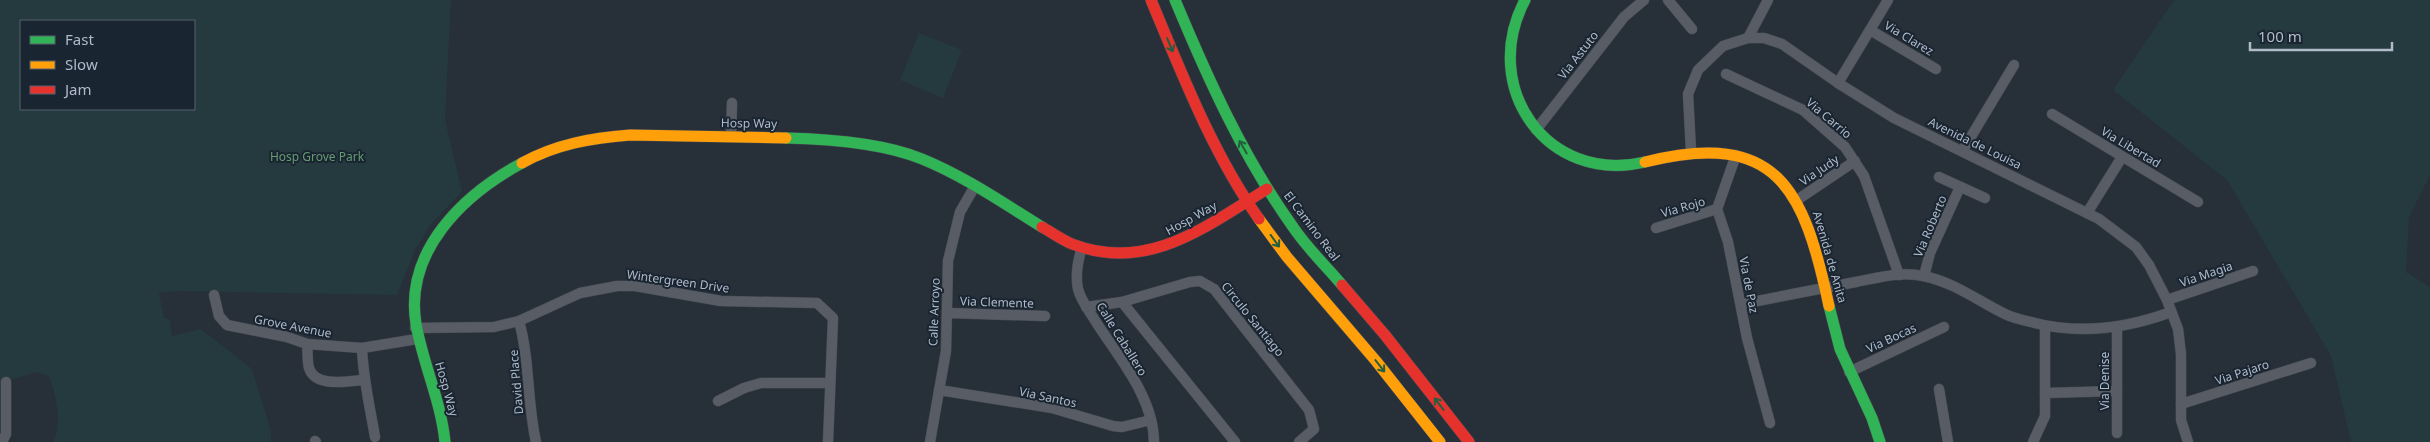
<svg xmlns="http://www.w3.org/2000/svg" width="2430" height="442" viewBox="0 0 2430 442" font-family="'Noto Sans',sans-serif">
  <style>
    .green { fill: #243a3e; fill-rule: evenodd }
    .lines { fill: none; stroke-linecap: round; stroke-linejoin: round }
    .street-casing { stroke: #464b52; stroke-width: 11 }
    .fast-casing { stroke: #464b52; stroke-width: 12 }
    .slow-casing { stroke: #464b52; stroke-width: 12 }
    .jam-casing { stroke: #464b52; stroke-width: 12 }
    .street { stroke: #585d65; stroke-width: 10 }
    .fast { stroke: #30b455; stroke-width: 11 }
    .slow { stroke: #ff9f0a; stroke-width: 11 }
    .jam { stroke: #e5322d; stroke-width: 11 }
    .oneway { stroke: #235e40 }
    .labels { text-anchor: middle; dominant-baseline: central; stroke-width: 4; stroke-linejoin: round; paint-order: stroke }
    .street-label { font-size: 12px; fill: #b0bac9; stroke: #1a2532 }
    .park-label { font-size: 12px; fill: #659c70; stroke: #1a2532 }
  </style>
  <rect width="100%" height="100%" fill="#272f38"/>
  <g class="green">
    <path d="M0 0H451L445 119 462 192 431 224 415 250 397 295 177 291 159 293 164 318 170 320 172 336 201 329 252 369 271 431V442H53C63 422 56 396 49 376L37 372 0 383ZM21 21H194V109H21Z"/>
    <polygon points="2174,0 2430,0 2430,175 2409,217 2406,272 2430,287 2430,442 2351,442 2331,356 2227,180 2113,90"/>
    <polygon points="919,33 962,50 943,98 900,80"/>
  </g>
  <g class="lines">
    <defs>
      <g id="street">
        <polyline points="1668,0 1692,29"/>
        <polyline points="1870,30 1936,69"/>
        <polyline points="1748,38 1768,0"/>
        <polyline points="1726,74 1803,110 1845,147 1864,176 1899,275"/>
        <polyline points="1838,83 1888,0"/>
        <polyline points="2052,114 2198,202"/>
        <polyline points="1536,130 1624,17 1644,0"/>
        <polyline points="731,136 732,103"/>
        <polyline points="1963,150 2014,65"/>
        <polyline points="1691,151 1688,94 1698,70 1723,46 1748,38 1764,38 1782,44 1838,83 1894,118 2099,219 2136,247 2149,265 2167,300 2178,329 2181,354 2181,420 2188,442"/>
        <polyline points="1736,155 1717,209 1728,242 1747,338 1770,423"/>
        <polyline points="1939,177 1985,198"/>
        <polyline points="1797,200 1855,161"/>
        <polyline points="2087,213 2122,157"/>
        <polyline points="1656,228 1717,209"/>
        <path d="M1082 247C1078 260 1075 275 1078 289 1081 301 1090 312 1096 322 1119 358 1154 398 1154 442"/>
        <polyline points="1924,276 1930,253 1960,187"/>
        <polyline points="214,295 219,316 227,325 287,337 307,344 362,348 417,339"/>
        <polyline points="2167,300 2253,271"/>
        <path d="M1741 304C1779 297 1817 289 1856 282 1878 278 1901 271 1923 276 1954 282 1978 301 2005 314 2013 318 2022 320 2031 322 2079 335 2125 329 2171 312"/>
        <polyline points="1086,307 1122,302"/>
        <polyline points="948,313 1045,316"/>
        <path d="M519 321C530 360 527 402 536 442"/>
        <polyline points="415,328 494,327 519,321 580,293 617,286 635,286 721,301 817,303 833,318 828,442"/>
        <polyline points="2117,328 2117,433"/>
        <path d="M307 344C308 351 307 361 309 368 315 388 348 381 363 380"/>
        <path d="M362 348C363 379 370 407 375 437"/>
        <polyline points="1849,372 1944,327"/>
        <polyline points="1939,389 1948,442"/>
        <polyline points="939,390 1052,408 1113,426 1122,427 1151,420"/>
        <polyline points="2045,393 2117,391"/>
        <polyline points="718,401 744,388 761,383 830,383"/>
        <polyline points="2181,404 2311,363"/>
        <polyline points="315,441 316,442"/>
        <polyline points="2,442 6,434 6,382"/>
        <polyline points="930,442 946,351 948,261 960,212 975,186"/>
        <polyline points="1235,442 1122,302 1190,282 1200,281 1214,289 1309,410 1314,429 1299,442"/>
        <polyline points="2033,442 2045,416 2045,326"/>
      </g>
      <g id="fast">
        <path d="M1175 0C1208 79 1243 157 1293 227 1307 248 1326 266 1342 285"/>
        <path d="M1525 0C1479 87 1547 185 1645 162"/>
        <path d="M786 138C829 139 883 143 922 159 964 176 1003 203 1042 227"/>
        <polyline points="1829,306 1840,349 1872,418 1880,442"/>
        <path d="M445 442C441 401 423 364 416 324 404 251 463 195 522 163"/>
      </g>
      <g id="slow">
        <path d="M1645 162C1778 129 1804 189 1829 306"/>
        <path d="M522 163C556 144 592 138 630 135L786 138"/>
        <polyline points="1259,219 1287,257 1376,361 1440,442"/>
      </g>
      <g id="jam">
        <path d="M1151 0C1182 74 1212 152 1259 219"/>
        <path d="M1042 227C1051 232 1062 240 1072 244 1148 273 1205 227 1267 189"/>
        <polyline points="1342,285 1385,335 1469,442"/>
      </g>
    </defs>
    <use href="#street" class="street-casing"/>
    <use href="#fast" class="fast-casing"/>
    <use href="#slow" class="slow-casing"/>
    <use href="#jam" class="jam-casing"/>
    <use href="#street" class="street"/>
    <use href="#fast" class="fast"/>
    <use href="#slow" class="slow"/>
    <use href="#jam" class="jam"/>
  </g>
  <defs><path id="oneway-shaft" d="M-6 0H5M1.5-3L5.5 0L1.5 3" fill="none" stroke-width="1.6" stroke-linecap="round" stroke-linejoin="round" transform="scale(1.25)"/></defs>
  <g class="oneway">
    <use href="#oneway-shaft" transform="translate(1170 45) rotate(67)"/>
    <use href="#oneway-shaft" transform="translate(1243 147) rotate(-120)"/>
    <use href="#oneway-shaft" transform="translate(1275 241) rotate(54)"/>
    <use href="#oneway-shaft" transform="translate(1380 366) rotate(52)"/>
    <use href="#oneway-shaft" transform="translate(1439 404) rotate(-128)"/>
  </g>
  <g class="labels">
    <g class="street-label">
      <text transform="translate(1909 38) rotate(31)">Via Clarez</text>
      <text transform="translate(1578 55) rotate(-52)">Via Astuto</text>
      <text transform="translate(1829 118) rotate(40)">Via Carrio</text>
      <text transform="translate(749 123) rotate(1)">Hosp Way</text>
      <text transform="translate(1975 143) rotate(26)">Avenida de Louisa</text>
      <text transform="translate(2131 147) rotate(31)">Via Libertad</text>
      <text transform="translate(1819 170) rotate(-34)">Via Judy</text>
      <text transform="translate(1683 207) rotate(-16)">Via Rojo</text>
      <text transform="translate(1191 218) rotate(-29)">Hosp Way</text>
      <text transform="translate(1312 226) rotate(53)">El Camino Real</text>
      <text transform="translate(1930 226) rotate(-67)">Via Roberto</text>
      <text transform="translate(1830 257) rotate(74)">Avenida de Anita</text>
      <text transform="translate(2206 274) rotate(-19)">Via Magia</text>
      <text transform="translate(678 281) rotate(8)">Wintergreen Drive</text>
      <text transform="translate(1749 285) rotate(79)">Via de Paz</text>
      <text transform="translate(997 302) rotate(2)">Via Clemente</text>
      <text transform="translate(934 312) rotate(-88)">Calle Arroyo</text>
      <text transform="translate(1253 319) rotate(51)">Circulo Santiago</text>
      <text transform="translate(293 326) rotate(11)">Grove Avenue</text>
      <text transform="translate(1891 338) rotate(-25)">Via Bocas</text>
      <text transform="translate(1122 339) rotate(58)">Calle Caballero</text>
      <text transform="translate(2242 372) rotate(-18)">Via Pajaro</text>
      <text transform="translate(2104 381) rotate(-90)">Via Denise</text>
      <text transform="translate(516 382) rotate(-95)">David Place</text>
      <text transform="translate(447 389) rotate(74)">Hosp Way</text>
      <text transform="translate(1048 397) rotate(12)">Via Santos</text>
    </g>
    <g class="park-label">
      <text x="317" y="156">Hosp Grove Park</text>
    </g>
  </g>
  <rect x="20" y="20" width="175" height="90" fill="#1a2532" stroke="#56616e"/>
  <rect x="30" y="36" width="25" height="8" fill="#30b455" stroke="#56616e"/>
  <text x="65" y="45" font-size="15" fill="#b0bac9">Fast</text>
  <rect x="30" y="61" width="25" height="8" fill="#ff9f0a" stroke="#56616e"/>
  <text x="65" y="70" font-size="15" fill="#b0bac9">Slow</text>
  <rect x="30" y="86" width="25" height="8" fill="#e5322d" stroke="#56616e"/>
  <text x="65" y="95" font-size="15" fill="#b0bac9">Jam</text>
  <path d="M2250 42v8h142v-8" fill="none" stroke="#b0bac9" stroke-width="2.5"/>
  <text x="2258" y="42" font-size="15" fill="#b0bac9" stroke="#1a2532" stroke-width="4" paint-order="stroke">100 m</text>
</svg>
